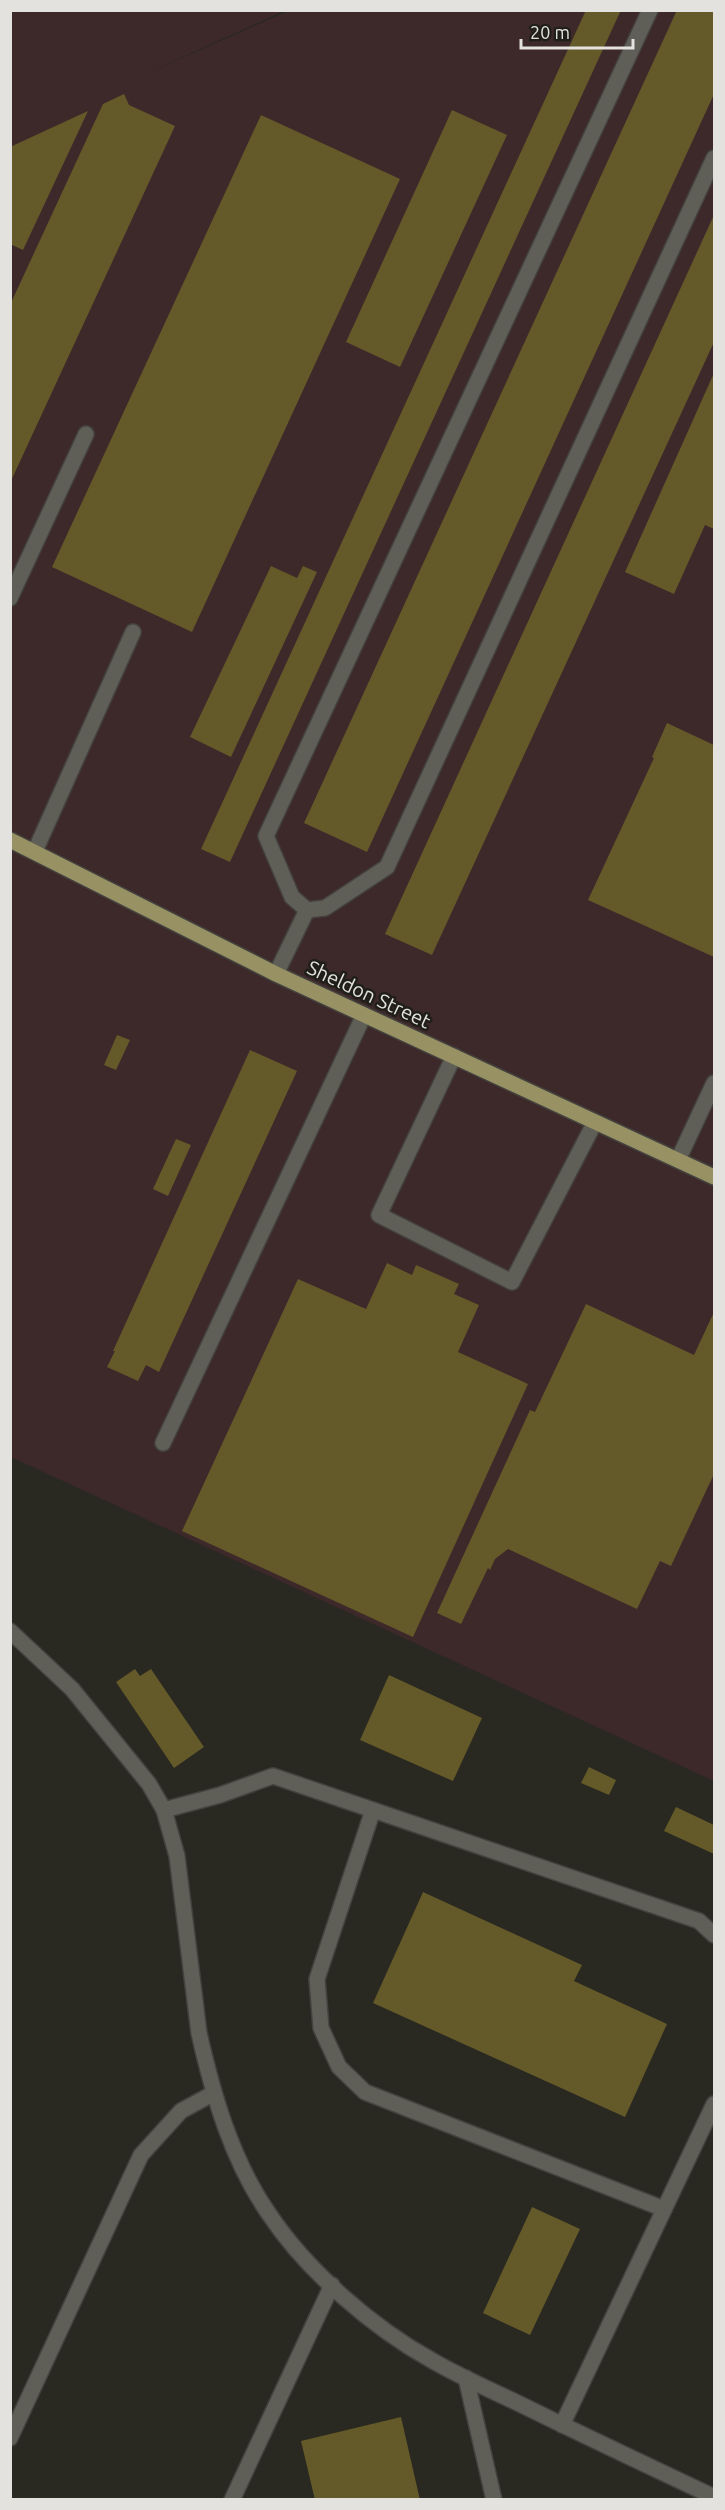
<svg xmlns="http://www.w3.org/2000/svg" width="725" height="2510" viewBox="0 0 725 2510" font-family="Ubuntu,sans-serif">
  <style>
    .industrial { fill: #3d292a }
    .building { fill: #645929 }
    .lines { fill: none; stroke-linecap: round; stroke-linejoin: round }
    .minor-casing { stroke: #44423e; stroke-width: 18 }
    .major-casing { stroke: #44423e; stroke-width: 18 }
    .minor { stroke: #605f57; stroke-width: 15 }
    .major { stroke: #989164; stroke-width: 15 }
    .labels { text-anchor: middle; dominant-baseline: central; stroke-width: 5; stroke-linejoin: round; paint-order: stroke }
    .street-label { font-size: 20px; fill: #e3e2de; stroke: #1f1e18 }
  </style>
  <rect width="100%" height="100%" fill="#292821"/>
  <polygon class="industrial" points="11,11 284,11 139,77 288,11 714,11 714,1781 11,1457"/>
  <g class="building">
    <polygon points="586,10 621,10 230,862 201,849"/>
    <polygon points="677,10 714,10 714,94 367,852 304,823"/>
    <polygon points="124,94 129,105 175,126 10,483 10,305 103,104"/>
    <polygon points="452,110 507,135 400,367 346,342"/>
    <polygon points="88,111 23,250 10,244 10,147"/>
    <polygon points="261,115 400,179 192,632 52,567"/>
    <polygon points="714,215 714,342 432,955 385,934"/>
    <polygon points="714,373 714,529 705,525 674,594 625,572"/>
    <polygon points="271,566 297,578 303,566 317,572 231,757 190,737"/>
    <polygon points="667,723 714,745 714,957 588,900 654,758 652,757"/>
    <polygon points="117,1035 130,1040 116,1070 104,1065"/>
    <polygon points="250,1050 297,1071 159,1372 146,1365 138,1381 107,1367 115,1351 113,1351"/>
    <polygon points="176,1139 191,1145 168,1196 153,1189"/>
    <polygon points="387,1263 412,1275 416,1265 459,1284 454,1294 479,1305 458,1352 528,1384 413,1637 182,1531 298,1279 366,1309"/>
    <polygon points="586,1304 694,1355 714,1312 714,1474 671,1566 660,1561 637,1609 508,1549 495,1559 490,1570 488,1568 461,1624 437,1613 530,1410 535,1412"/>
    <polygon points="135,1669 140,1676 151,1669 204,1747 174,1768 116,1682"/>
    <polygon points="389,1675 482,1718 453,1781 360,1740"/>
    <polygon points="589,1767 616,1780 609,1795 581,1783"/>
    <polygon points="676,1807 714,1825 714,1854 664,1831"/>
    <polygon points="423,1892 582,1965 574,1981 667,2024 625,2117 373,2003"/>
    <polygon points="532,2207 580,2229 530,2335 483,2313"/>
    <polygon points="401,2417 420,2500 315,2500 301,2441"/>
  </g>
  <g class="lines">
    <defs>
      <g id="minor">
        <polyline points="650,10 266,836 292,897 307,910 325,908 387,867 714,158"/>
        <polyline points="10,598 86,434"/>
        <polyline points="35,851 133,632"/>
        <polyline points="276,974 307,910"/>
        <polyline points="454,1056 379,1215 512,1282 595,1122"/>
        <polyline points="678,1160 714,1083"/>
        <polyline points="163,1443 364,1015"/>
        <path d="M10 1631 72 1689 149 1784 164 1810 177 1856 199 2033C213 2095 232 2161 269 2214 307 2271 373 2328 433 2361 464 2379 498 2393 530 2409 591 2439 653 2468 714 2497"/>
        <polyline points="164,1810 220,1795 273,1776 699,1921 714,1935"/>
        <polyline points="373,1810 317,1979 321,2028 339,2067 365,2092 664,2209"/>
        <polyline points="466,2378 494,2500"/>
        <polyline points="562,2425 714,2104"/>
        <polyline points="10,2438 141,2155 181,2111 214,2093"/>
        <polyline points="232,2500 332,2285"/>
      </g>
      <polyline id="major" points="10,840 276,974 714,1177"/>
    </defs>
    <use href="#minor" class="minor-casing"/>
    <use href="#major" class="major-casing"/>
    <use href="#minor" class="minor"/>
    <use href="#major" class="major"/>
  </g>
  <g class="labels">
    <g class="street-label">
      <text transform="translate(369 994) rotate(25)">Sheldon Street</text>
    </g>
  </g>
  <rect width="725" height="2510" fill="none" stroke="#e3e2de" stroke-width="24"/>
  <path d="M521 39v9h112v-9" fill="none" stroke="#e3e2de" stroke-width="3"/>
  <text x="530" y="39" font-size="18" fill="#e3e2de" stroke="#1f1e18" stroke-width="4.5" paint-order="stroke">20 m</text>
</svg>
